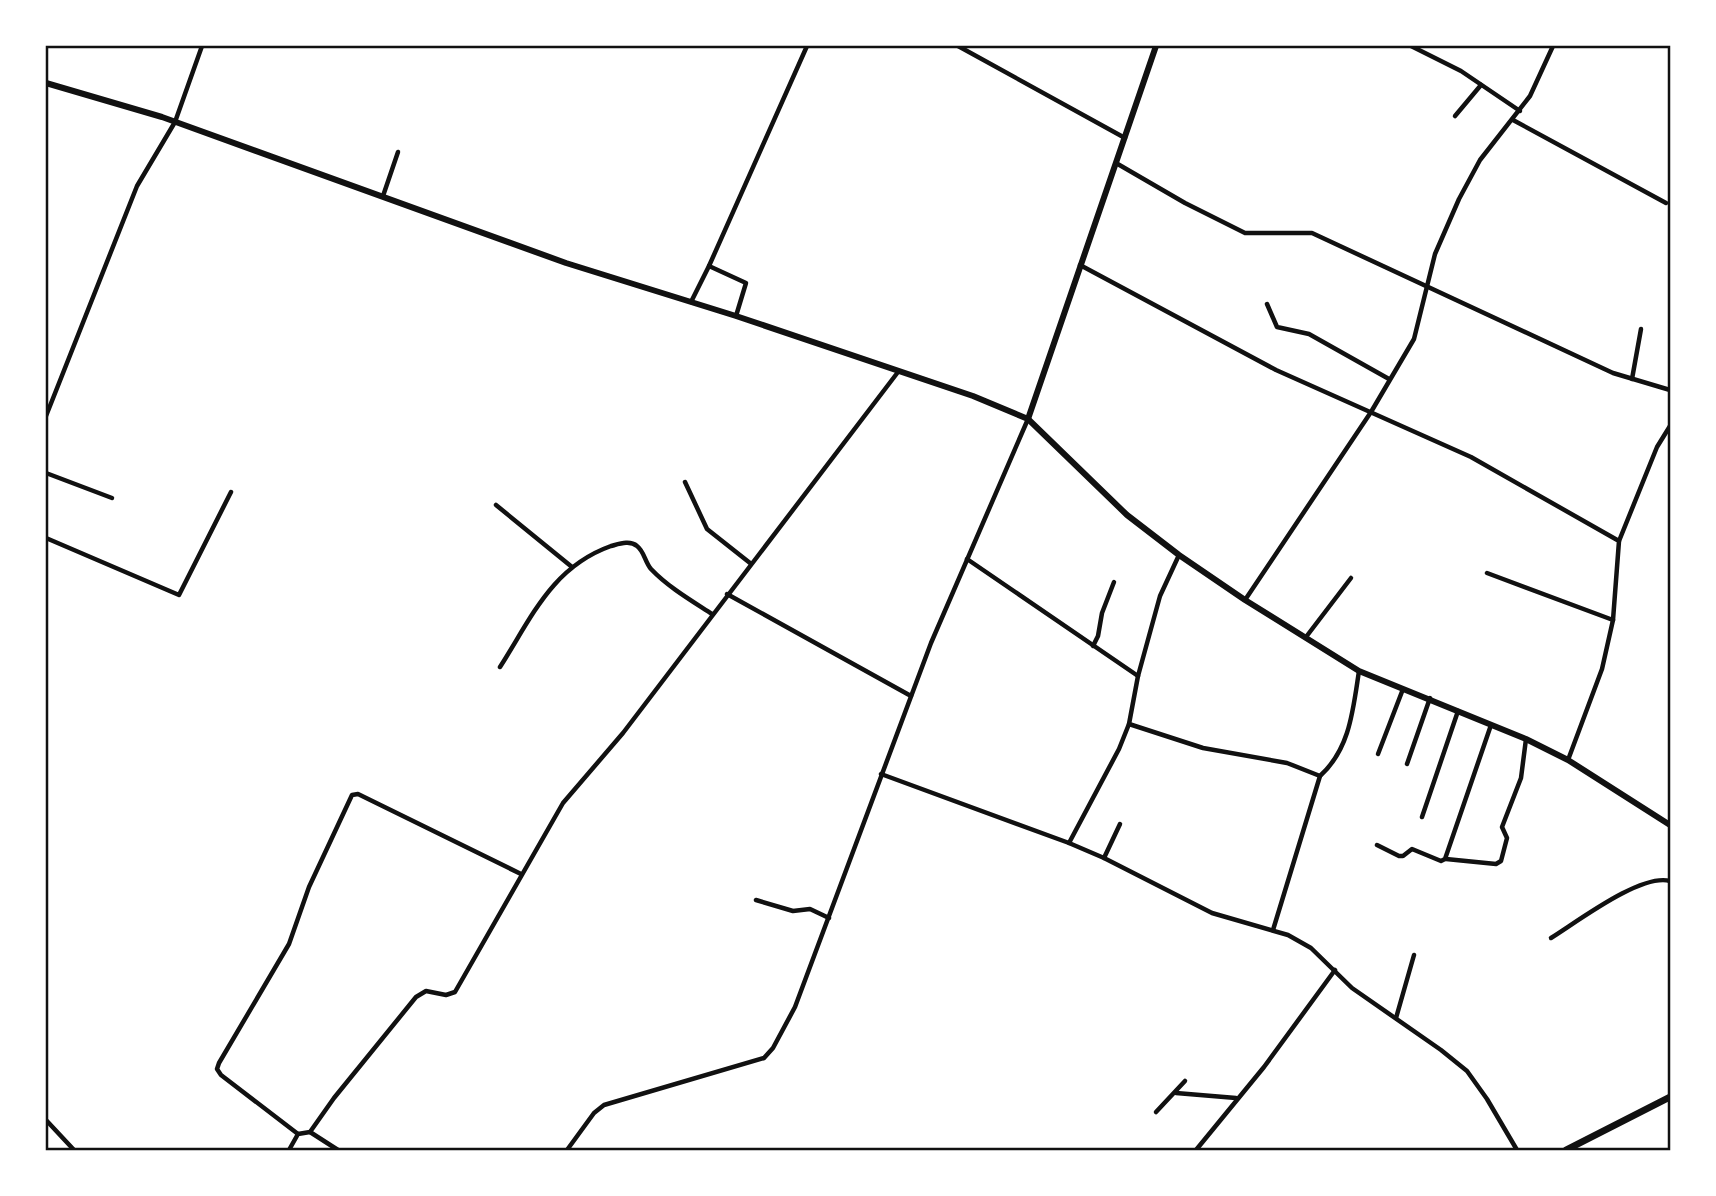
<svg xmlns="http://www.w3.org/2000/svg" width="1716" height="1196" viewBox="0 0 1716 1196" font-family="Karla,sans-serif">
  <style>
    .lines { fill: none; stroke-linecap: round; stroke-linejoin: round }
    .minor { stroke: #111; stroke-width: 4.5 }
    .tertiary { stroke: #111; stroke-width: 6 }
    .secondary { stroke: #111; stroke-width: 7 }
    .neatline { fill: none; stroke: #111; stroke-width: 2.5 }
  </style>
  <rect width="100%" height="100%" fill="#fff"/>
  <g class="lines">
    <g class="minor">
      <polyline points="958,46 1125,138"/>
      <polyline points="1411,46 1461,71 1520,111"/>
      <polyline points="1455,116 1481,85"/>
      <polyline points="1513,120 1666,203"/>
      <polyline points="1116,163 1185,203 1245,233 1312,233 1613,373 1670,390"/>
      <polyline points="383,196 398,152"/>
      <polyline points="1080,265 1276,370 1471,457 1619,541 1613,620 1602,669 1568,760"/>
      <polyline points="709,266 746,283 736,316"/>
      <polyline points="691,302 709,266 807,46"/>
      <polyline points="1267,304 1277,327 1309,334 1389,379"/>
      <polyline points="1632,379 1641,329"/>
      <polyline points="46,416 137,186 175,122 202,46"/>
      <polyline points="46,473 112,498"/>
      <polyline points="685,482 707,529 750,563"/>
      <polyline points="496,505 572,567"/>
      <polyline points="46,538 179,595 231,492"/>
      <polyline points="1619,541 1657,447 1670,426"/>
      <polyline points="967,559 1138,676"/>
      <polyline points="1487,573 1613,620"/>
      <polyline points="727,594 911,696"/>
      <polyline points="1245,600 1371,412 1414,339 1435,254 1459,199 1480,160 1530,96 1553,46"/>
      <polyline points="1306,637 1351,578"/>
      <polyline points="1093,646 1098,636 1102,613 1114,582"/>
      <path d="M500 667C532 617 552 567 611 546 619 544 630 540 637 546 644 551 645 562 651 569 668 587 692 601 712 614"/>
      <polyline points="1129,724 1203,748 1287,763 1320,776"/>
      <polyline points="1378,754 1403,689"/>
      <polyline points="1407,764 1430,698"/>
      <polyline points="881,774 1069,843 1119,749 1129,724 1138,676 1160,596 1179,555"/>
      <polyline points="1422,817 1458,711"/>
      <polyline points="1069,843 1104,858 1212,913 1288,935 1311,948 1352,988 1441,1050 1467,1071 1487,1099 1517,1150"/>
      <polyline points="1377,845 1399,856 1403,856 1412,849 1441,861 1445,859 1491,725"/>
      <polyline points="1104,858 1120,824"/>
      <polyline points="1446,859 1496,864 1501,861 1507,838 1502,827 1521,778 1526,739"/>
      <polyline points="756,900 793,911 810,909 829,918"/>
      <path d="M1273 930 1320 776C1350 749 1353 710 1359 671"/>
      <path d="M1551 938C1577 922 1641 873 1670 881"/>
      <polyline points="1396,1018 1414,955"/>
      <polyline points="1176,1093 1236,1098"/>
      <polyline points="1156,1112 1185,1081"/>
      <polyline points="46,1120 74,1150"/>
      <polyline points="310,1132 338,1150"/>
      <polyline points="298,1134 221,1075 217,1069 219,1063 289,944 309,887 352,795 358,794 521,874"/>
      <polyline points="289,1150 298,1134 310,1132 334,1098 416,997 426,991 446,995 455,992 563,803 623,733 898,372"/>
      <polyline points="567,1150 594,1113 604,1105 764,1058 773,1048 795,1007 931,643 1028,419"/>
      <polyline points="1196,1150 1264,1067 1335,970"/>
    </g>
    <g class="tertiary">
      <polyline points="46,83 162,117 566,263 736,316 973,396 1028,419 1127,515 1179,555 1245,600 1359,671 1526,739 1568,760 1670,825"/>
      <polyline points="1028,419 1156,46"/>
    </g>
    <polyline class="secondary" points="1566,1150 1670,1097"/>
  </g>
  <rect width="1716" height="1196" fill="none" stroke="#ffffff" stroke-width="94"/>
  <rect x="47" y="47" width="1622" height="1102" class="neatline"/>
</svg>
